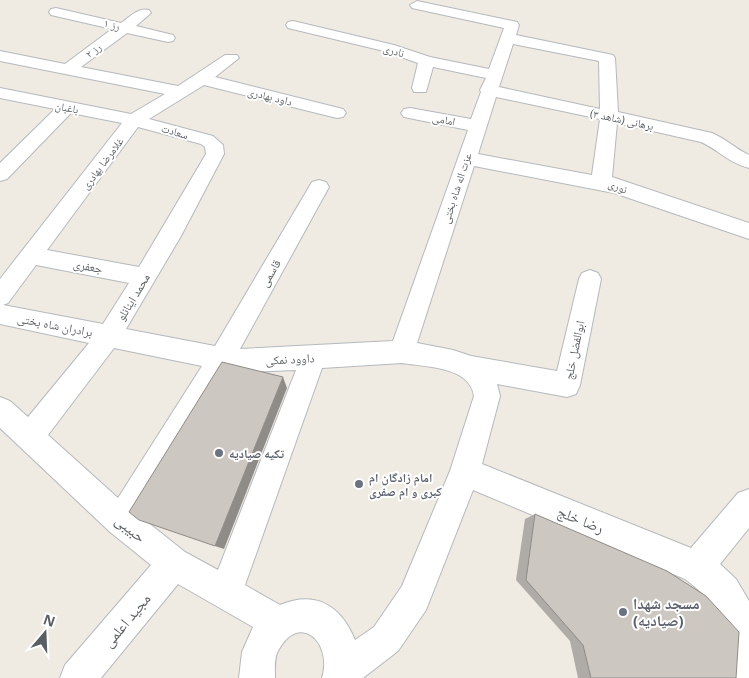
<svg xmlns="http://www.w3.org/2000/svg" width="749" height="678" viewBox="0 0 749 678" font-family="'Noto Sans','Noto Naskh Arabic',sans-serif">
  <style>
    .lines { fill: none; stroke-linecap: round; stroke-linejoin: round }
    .minor-casing { stroke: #b5b9bd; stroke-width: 2 }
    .minor { fill: #fff; fill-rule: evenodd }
    .wall { fill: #afaba6 }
    .shaded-wall { fill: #8f8b87 }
    .building { fill: #ccc7c1; stroke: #8f8b87 }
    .worship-dot { fill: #6b7280; stroke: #fff; stroke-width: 2 }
    .labels { text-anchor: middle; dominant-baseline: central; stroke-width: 4; stroke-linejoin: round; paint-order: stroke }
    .far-street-label { font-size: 11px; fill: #5a5f64; stroke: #fff }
    .street-label { font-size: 12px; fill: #5a5f64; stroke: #fff }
    .worship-label { font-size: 12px; font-weight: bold; fill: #5b616d; stroke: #fff; text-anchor: start }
    .near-street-label { font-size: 15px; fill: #5a5f64; stroke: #fff }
    .near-worship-label { font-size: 15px; font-weight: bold; fill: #5b616d; stroke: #fff; text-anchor: start }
  </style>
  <rect width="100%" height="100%" fill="#efeae2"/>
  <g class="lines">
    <defs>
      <path id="minor" d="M417 1 517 22 519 25 516 35 613 55 615 58 618 112 712 133C726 139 736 149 749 155V168C727 162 719 150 701 142L617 123 612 177 749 223V239L614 193 474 166 417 343 453 350 471 356 557 371 579 279 582 273 590 270 598 273 601 279 580 385 576 394 567 397 497 384 500 396 482 464 691 548 738 493 749 489V528L720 564 736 579 749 601V678H724C727 626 728 612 685 579L473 490 426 610 398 651 363 678H322C333 642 299 611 278 651 274 658 275 670 275 678H239L242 652 253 627 178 584 101 678H60L65 665 151 565 110 532 0 428V397L10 401 28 417 89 343 0 324V279L122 123 71 113 7 179 0 181V163L55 109 0 98V88L131 114 165 94 0 61V51L65 64 112 29 51 15 49 12 51 9 56 8 121 23C130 17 138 7 149 10L151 13 136 26 173 35 175 38 173 41 168 42 127 33 81 67 178 86 225 55H237L239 58 215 77 343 109 346 113 343 117 337 118 204 85 149 119 213 136 223 145 224 154 181 236 126 329 215 346 312 182 319 180 326 182 329 187 240 349 393 341 468 130 404 117 401 113 404 109 410 108 471 119 481 92 480 90 486 78 433 67 426 92H414L412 88 418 63 384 51 288 28 286 25 288 22 293 21 394 45 430 57 489 69 504 28 412 8 410 5ZM513 44 599 61 600 109 499 87ZM496 97 600 119 592 175 478 154ZM138 127 201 144 205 147 206 154 139 267 47 250ZM36 265 129 283 103 324 3 305 8 303ZM114 348 202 366 118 498 48 435ZM402 363C425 367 470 366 474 396L450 471 402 586 374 627 355 640C341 606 316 590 280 605L245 585 322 368ZM296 370 218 570 185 552 141 517 228 371 248 372Z"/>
    </defs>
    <use href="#minor" class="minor-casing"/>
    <use href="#minor" class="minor"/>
  </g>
  <polygon class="wall" points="535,514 736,678 578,678 570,641 516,580 525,519"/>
  <polygon class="shaded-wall" points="283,377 287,388 224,549 215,546"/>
  <g class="building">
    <polygon points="222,362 283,377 215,546 139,520 129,512"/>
    <polygon points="535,514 667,571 706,596 739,632 736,678 591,678 583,645 526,580"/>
  </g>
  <g class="worship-dot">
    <circle cx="219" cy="453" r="5"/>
    <circle cx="359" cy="484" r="5"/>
    <circle cx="623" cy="612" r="5"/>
  </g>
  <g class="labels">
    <g class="far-street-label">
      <text transform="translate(112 24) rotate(13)">رز ۱</text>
      <text transform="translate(93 50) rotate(-36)">رز ۲</text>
      <text transform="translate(394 50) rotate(17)">نادری</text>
      <text transform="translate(270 96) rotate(14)">داود بهادری</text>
      <text transform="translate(67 107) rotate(11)">باغبان</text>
      <text transform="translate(444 119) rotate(11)">امامی</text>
      <text transform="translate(622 119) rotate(12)">برهانی (شاهد ۳)</text>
      <text transform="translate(175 131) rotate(16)">سعادت</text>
      <text transform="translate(102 163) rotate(-53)">غلامرضا بهادری</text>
      <text transform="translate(618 186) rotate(22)">نوری</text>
      <text transform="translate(456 188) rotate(-72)">عزت اله شاه بختی</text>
    </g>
    <g class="street-label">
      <text transform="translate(88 266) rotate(11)">جعفری</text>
      <text transform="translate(270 273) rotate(-60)">قاسمی</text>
      <text transform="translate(133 297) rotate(-59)">محمد اینانلو</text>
      <text transform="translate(55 325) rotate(11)">برادران شاه بختی</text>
      <text transform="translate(574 350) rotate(-78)">ابوالفضل خلج</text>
      <text transform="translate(290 359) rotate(-3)">داوود نمکی</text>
    </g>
    <g class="worship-label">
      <text x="229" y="453">تکیه صیادیه</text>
      <text x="369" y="477">امام زادگان ام<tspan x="369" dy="14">کبری و ام صفری</tspan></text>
    </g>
    <g class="near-street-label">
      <text transform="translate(581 519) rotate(22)">رضا خلج</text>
      <text transform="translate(131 528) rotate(39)">حبیبی</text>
      <text transform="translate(126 620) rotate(-50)">مجید اعلمی</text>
    </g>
    <g class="near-worship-label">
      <text x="633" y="603">مسجد شهدا<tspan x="633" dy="17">(صیادیه)</tspan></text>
    </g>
  </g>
  <g transform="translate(45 633) rotate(19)" stroke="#ffffff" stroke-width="4" paint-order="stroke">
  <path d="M0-4L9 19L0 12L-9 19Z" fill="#5a5f64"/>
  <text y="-8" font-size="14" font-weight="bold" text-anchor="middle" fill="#5a5f64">N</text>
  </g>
</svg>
